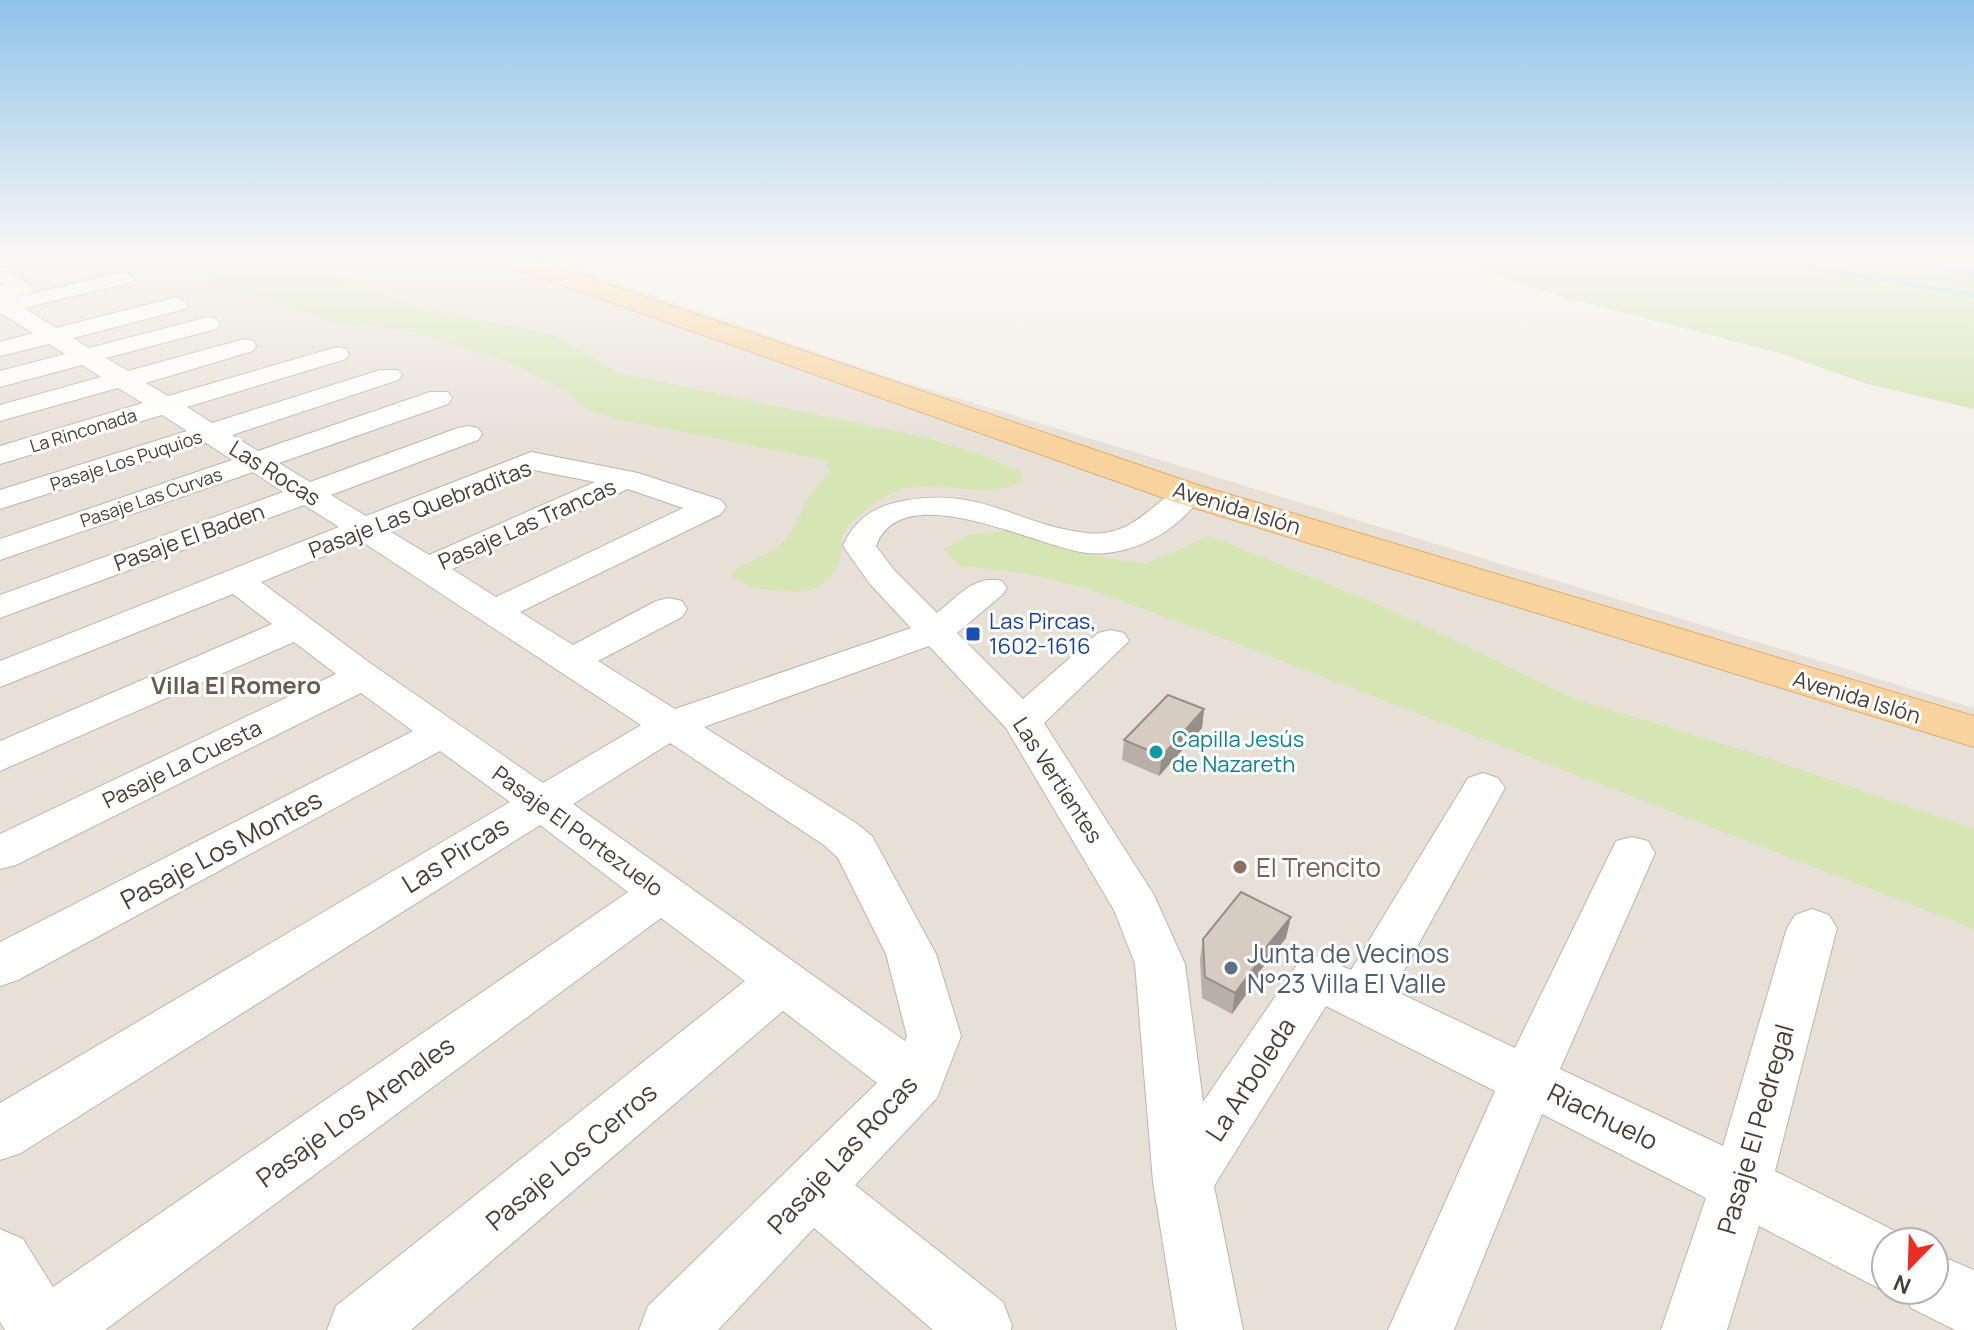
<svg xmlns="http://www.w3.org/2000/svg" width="1974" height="1330" viewBox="0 0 1974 1330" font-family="Manrope,sans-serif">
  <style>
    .residential { fill: #e7e0d7; fill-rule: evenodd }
    .green { fill: #d5e5b4 }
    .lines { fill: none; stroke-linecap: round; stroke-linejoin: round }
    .stream { stroke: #a9d9ec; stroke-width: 5 }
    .river { fill: #a9d9ec; fill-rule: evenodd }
    .minor-casing { stroke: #beb5ac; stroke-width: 2 }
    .major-casing { stroke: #ddae6d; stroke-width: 2 }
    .minor { fill: #fff; fill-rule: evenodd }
    .major { fill: #f8d39d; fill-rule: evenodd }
    .wall { fill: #b9afa7 }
    .shaded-wall { fill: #968f88 }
    .building { fill: #d7ccc2; stroke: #968f88; stroke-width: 2 }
    .transit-dot { fill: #1a4fb4; stroke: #fff; stroke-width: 3 }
    .culture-dot { fill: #0f9aa8; stroke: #fff; stroke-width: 3 }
    .education-dot { fill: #8d6e63; stroke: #fff; stroke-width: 3 }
    .service-dot { fill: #5c6f8a; stroke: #fff; stroke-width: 3 }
    .labels { text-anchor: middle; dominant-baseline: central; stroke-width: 6; stroke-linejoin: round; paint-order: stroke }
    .far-street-label { font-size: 18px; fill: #473f38; stroke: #fff }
    .street-label { font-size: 22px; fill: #473f38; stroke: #fff }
    .transit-label { font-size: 22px; fill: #164399; stroke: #fff; text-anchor: start }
    .culture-label { font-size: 22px; fill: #0d838f; stroke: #fff; text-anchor: start }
    .neighbourhood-label { font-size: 24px; font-weight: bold; fill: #695c4f; stroke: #fff }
    .near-street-label { font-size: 26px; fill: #473f38; stroke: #fff }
    .near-education-label { font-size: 26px; fill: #785e54; stroke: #fff; text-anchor: start }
    .near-service-label { font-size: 26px; fill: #4e5e75; stroke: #fff; text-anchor: start }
  </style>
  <rect width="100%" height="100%" fill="#f3efe9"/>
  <path class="residential" d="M0 258H545L888 377 1974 708V1330H0ZM1886 1242H1934V1290H1886Z"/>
  <g class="green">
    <path d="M159 258H276L369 287 417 307 553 335 619 373 923 437 987 457 1020 472 1021 481C985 503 933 475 894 492 878 500 850 518 843 535 840 543 842 552 839 560 828 588 809 594 781 591 759 589 747 587 730 574 745 562 773 554 784 541 806 517 800 497 830 473L825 460 617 419 584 408 573 396 550 382 508 362 414 332 332 322 228 286Z"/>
    <polygon points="1472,258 1974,258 1974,409 1868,384 1779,353 1559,296 1496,275"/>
    <polygon points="1007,531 1084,554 1146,564 1209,536 1389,609 1572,698 1749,752 1974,829 1974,929 1228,640 1089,589 1025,573 959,566 944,550 968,535"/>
  </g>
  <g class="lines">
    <polyline class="stream" points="1758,258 1974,295"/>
    <polygon class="river" points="1901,258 1974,258 1974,276 1905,264"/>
    <defs>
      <g id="minor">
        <path d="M0 266 7 268 34 288 31 293 9 299 124 272 135 278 131 282 24 308 56 328 177 297 188 304 185 309 73 338 89 348 208 317 216 319 220 324 216 329 106 358 128 371 244 339 253 341 256 346 253 351 146 383 168 396 337 347 346 349 349 354 346 359 187 407 212 423 380 370H398L402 375 398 380 232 435 258 451 430 392H448L452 398 448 404 279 463 310 482 458 428 468 426 478 428 482 434 478 440 331 495 366 516 531 452 638 473 721 500 726 507 721 514 520 612 573 645 656 601 669 598 682 601 687 609 682 617 598 661 675 709 911 628 870 584 843 546C854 519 875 506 903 501 983 486 1016 525 1086 533 1145 540 1162 478 1199 488L1203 494C1178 531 1133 557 1087 553 1038 548 902 474 876 546L894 570 937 613C957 597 975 574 1002 581L1007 588 1002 595 957 633 1023 699 1098 633 1111 630 1124 633 1129 641 1044 723 1154 895 1185 964 1203 1102 1299 962 1317 956 1351 970 1468 778 1483 773 1498 778 1505 788 1393 990 1515 1048 1616 841 1632 837 1648 841 1655 853 1560 1069 1723 1146 1787 928 1795 915 1812 909 1829 915 1837 928 1775 1171 1909 1238 1910 1242H1886V1290H1890L1886 1292 1759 1226 1727 1330H1661L1706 1198 1542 1114 1454 1330H1388L1495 1091 1326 1006 1214 1186 1243 1330H1177L1153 1182 1135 964 1114 910 1006 728 929 646 704 727 856 823 872 836 936 954 961 1036 937 1098 855 1185 1003 1302 1012 1326 1011 1330H933L814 1228 718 1330H639L648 1306 877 1083 783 1011 411 1330H327L336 1306 745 981 661 918 105 1330H5L0 1322V1229L23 1239 53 1287 628 892 540 825 21 1153 0 1160V1103L510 802 440 751 18 980 0 986V942L413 731 361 693 16 865 0 869V834L336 674 294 642 0 771V741L272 624 233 594 0 687V661L339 527 304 505 0 618V595L283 492 253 472 0 560V539L232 460 206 443 0 509V490L187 431 162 415 0 464V446L143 403 118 388 0 421V405L101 377 82 365 0 387V371L65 354 49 344 0 356V342L33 333 0 313V286L5 285 0 282ZM534 470 595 482 429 555 388 530ZM628 489 683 508 496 597 452 569ZM361 541 641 725 543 783 370 663 261 582ZM670 743 824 845 838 858 886 954 907 1036 905 1041 573 804Z"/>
        <polygon points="1934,1253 1974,1270 1974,1330 1955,1330 1911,1308 1904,1290 1934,1290"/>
      </g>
      <polygon id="major" points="496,258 531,258 1201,486 1974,716 1974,747 1175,502 500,263"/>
    </defs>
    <use href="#minor" class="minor-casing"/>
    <use href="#major" class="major-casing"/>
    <use href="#minor" class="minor"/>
    <use href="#major" class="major"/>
  </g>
  <g class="wall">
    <polygon points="1204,709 1202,728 1159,776 1122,760 1124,740"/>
    <polygon points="1286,938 1259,972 1258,978 1232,1014 1202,998 1200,960 1203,939"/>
  </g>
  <g class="shaded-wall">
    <polygon points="1204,709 1202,728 1159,776 1162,756"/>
    <polygon points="1291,917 1286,938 1259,972 1258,978 1232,1014 1235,993 1259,956"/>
  </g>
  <g class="building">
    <polygon points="1168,695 1204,709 1162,756 1124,740"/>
    <polygon points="1241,892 1291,917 1259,956 1262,957 1235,993 1205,977 1203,939"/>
  </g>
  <linearGradient id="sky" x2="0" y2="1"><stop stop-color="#8fc3ea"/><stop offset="0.58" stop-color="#faf8f5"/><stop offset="1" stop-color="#faf8f5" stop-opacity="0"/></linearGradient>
  <rect width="1974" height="444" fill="url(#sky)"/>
  <rect class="transit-dot" x="965" y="626" width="16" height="16" rx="4"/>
  <circle class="culture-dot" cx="1156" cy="752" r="8"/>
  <circle class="education-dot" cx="1240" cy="867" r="8"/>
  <circle class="service-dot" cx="1231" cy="968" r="8"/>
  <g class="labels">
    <g class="far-street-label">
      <text transform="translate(83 430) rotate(-17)">La Rinconada</text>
      <text transform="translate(126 460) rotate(-18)">Pasaje Los Puquios</text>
      <text transform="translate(151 497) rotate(-19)">Pasaje Las Curvas</text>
    </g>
    <g class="street-label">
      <text transform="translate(275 473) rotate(32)">Las Rocas</text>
      <text transform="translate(1237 508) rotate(17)">Avenida Islón</text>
      <text transform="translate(420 509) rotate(-21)">Pasaje Las Quebraditas</text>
      <text transform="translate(527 524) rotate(-24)">Pasaje Las Trancas</text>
      <text transform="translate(189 537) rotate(-20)">Pasaje El Baden</text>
      <text transform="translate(1857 697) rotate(17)">Avenida Islón</text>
      <text transform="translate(182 764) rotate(-26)">Pasaje La Cuesta</text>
      <text transform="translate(1058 780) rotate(57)">Las Vertientes</text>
      <text transform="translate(578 831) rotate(36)">Pasaje El Portezuelo</text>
    </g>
    <g class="transit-label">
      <text x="989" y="621">Las Pircas,<tspan x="989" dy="25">1602-1616</tspan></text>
    </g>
    <g class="culture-label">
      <text x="1172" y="739">Capilla Jesús<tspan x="1172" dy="25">de Nazareth</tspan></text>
    </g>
    <g class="neighbourhood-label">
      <text x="236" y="684">Villa El Romero</text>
    </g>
    <g class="near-street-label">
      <text transform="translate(221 849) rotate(-28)">Pasaje Los Montes</text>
      <text transform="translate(455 854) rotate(-32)">Las Pircas</text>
      <text transform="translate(1250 1079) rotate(-57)">La Arboleda</text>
      <text transform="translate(355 1111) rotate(-36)">Pasaje Los Arenales</text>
      <text transform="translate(1603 1116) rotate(26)">Riachuelo</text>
      <text transform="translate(1755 1129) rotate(-74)">Pasaje El Pedregal</text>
      <text transform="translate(842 1154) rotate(-47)">Pasaje Las Rocas</text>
      <text transform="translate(571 1156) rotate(-40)">Pasaje Los Cerros</text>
    </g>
    <g class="near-education-label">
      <text x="1256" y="867">El Trencito</text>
    </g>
    <g class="near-service-label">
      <text x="1247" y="953">Junta de Vecinos<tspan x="1247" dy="30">N°23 Villa El Valle</tspan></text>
    </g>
  </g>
  <g transform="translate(1910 1266) rotate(203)"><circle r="38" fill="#ffffff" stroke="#b5b2af" stroke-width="2"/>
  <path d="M0-6L14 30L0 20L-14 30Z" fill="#ed2c26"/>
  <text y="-12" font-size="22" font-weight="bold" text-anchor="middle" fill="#473f38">N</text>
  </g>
</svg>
